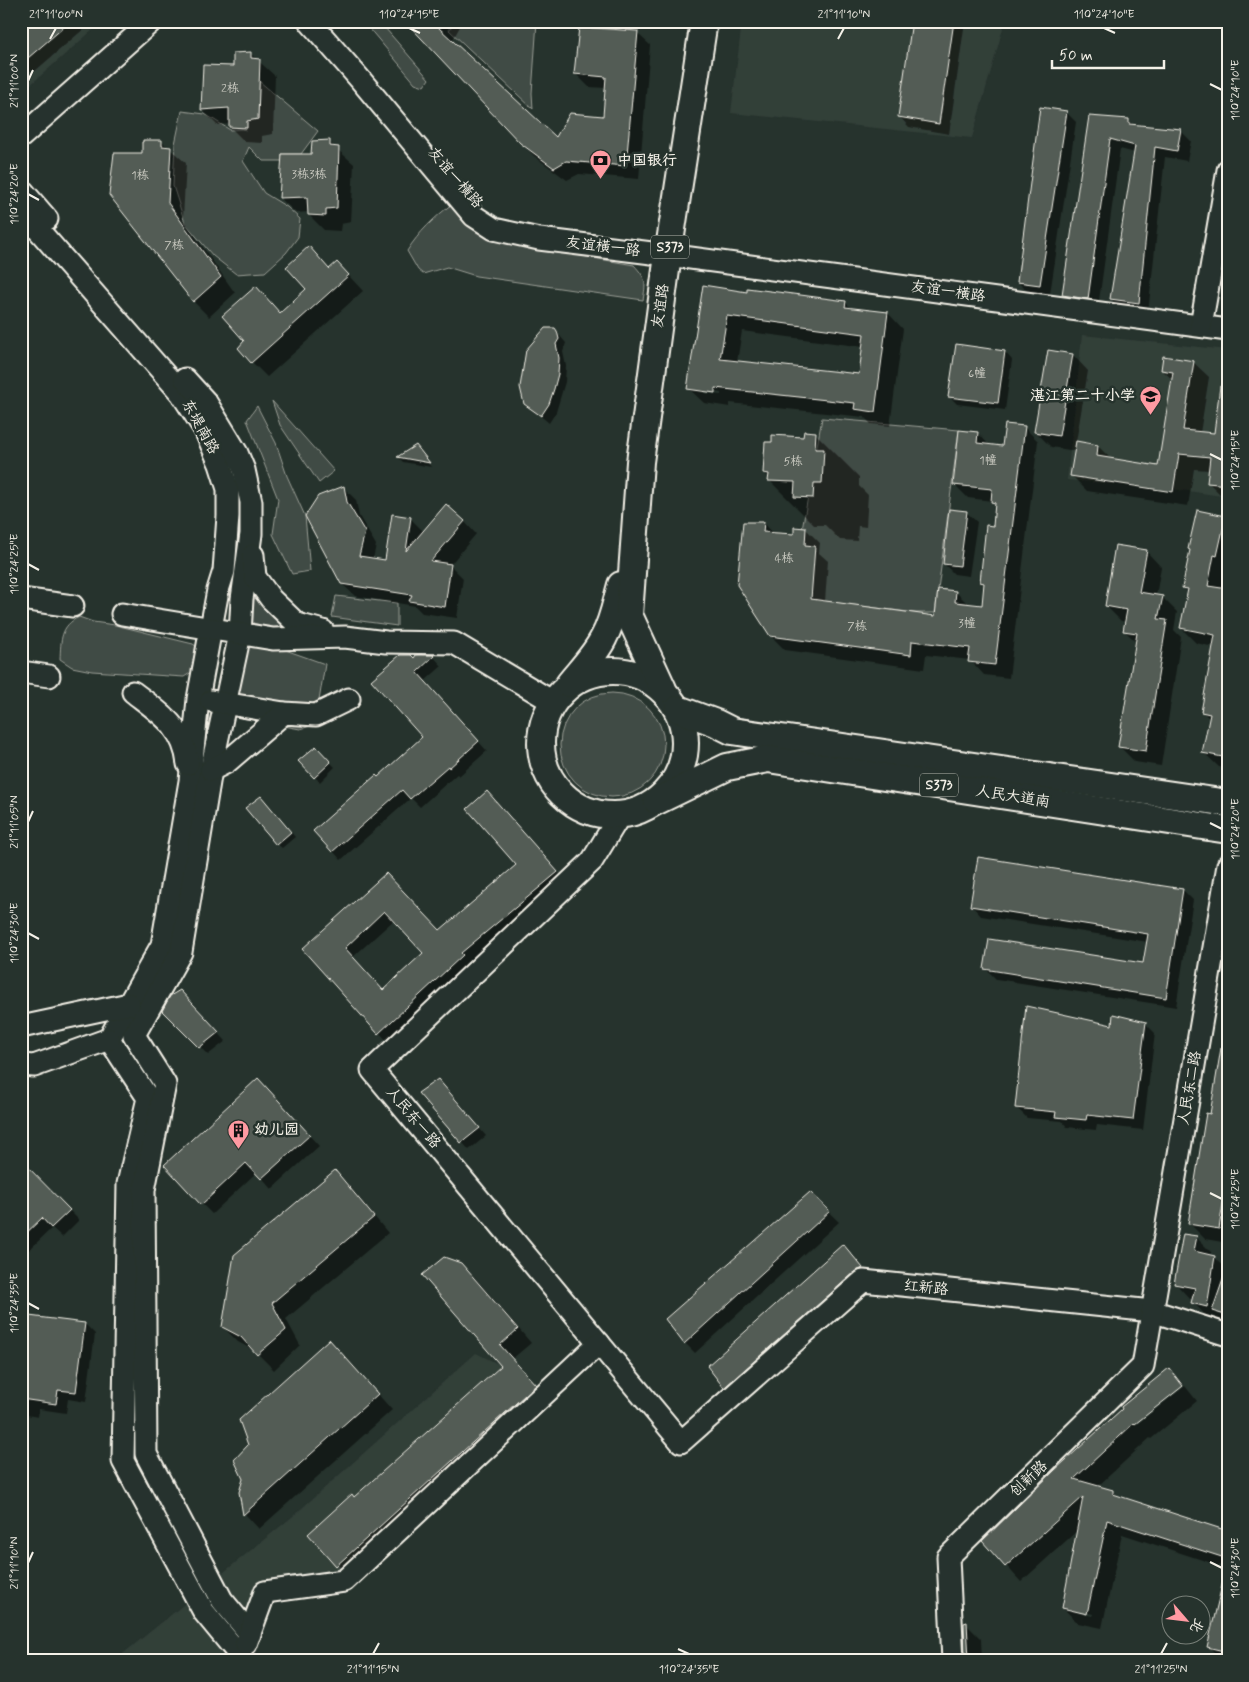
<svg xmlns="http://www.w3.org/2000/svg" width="1249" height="1682" viewBox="0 0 1249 1682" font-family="Mynerve,'LXGW WenKai TC',sans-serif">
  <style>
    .built { fill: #333f39 }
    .green { fill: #414b45; stroke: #9a9e96 }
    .shadow { fill: #0007; fill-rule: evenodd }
    .building { fill: #525c55; stroke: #f4f1e8; fill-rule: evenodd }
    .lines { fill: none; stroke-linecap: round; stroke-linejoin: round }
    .minor-casing { stroke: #f4f1e8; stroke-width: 25 }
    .major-casing { stroke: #f4f1e8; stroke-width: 30 }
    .minor { stroke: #26332d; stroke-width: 21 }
    .major { stroke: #26332d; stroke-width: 26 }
    .ticks { fill: none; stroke: #f4f1e8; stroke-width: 2 }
    .labels { text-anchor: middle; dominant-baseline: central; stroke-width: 5; stroke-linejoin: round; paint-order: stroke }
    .number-label { font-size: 12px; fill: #ccccc3 }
    .shield { fill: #26332d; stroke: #b6b8b0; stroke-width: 1 }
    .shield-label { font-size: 14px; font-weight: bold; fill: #f4f1e8 }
    .poi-label { font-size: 15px; font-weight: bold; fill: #f4f1e8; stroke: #26332d; text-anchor: start }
    .street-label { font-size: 15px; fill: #f4f1e8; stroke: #26332d }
    .neatline { fill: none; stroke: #f4f1e8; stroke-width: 2 }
    .ticks-label { font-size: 12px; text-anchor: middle; fill: #f4f1e8 }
  </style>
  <rect width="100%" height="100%" fill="#26332d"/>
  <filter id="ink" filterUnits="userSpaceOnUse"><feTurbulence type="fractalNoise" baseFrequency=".02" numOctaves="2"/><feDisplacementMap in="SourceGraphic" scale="10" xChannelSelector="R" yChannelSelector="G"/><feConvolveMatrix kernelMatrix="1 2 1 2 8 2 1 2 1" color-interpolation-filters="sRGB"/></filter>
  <g filter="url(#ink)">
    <g class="built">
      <polygon points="21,21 103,21 21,93"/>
      <polygon points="742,21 1005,21 972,138 731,113"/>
      <polygon points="1082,335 1228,350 1228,497 1188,491 1067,480"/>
      <polygon points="476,1353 547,1388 346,1571 237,1614 230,1661 114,1661 292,1517"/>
    </g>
    <g class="green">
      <polygon points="363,21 379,21 429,79 424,86 415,83"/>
      <polygon points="455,21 537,21 532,93 533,109 449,30"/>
      <polygon points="259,81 318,131 301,154 282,154 282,161 263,161 249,147 243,161 264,193 287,207 300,219 298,237 286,253 265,272 236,274 213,256 185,223 173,186 175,144 182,111 205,114 230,130 242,129 246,130 247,121 258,119"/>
      <path d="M452 204 529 247 634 265C647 279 646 283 643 300L476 276 447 267 423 274 418 270 407 251C419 232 434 218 452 204Z"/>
      <polygon points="272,401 334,471 319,483 280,425"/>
      <polygon points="257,406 276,443 287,476 305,516 310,571 292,574 273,534 278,499 247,420"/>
      <polygon points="822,418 959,430 935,613 916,613 790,597"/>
      <polygon points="246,579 292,633 249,622"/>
      <polygon points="336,596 397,603 397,626 332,617"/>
      <path d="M79 617 93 622 115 625 193 644 200 649 198 668 184 677 92 671 72 667 60 659C61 640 60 626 79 617Z"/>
      <polygon points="240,634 325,664 315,725 300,729 215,713"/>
      <circle cx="612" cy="745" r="52"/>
    </g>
    <g class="shadow">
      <polygon points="28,21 93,21 35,71 21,70 21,27"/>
      <polygon points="407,21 463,21 452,41 557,139 604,117 606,88 589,87 576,74 637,33 650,45 639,179 579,174 567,180 534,156"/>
      <polygon points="914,21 965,21 949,134 909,127 899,116"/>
      <polygon points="251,54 275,76 273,134 262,136 262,143 245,142 230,127 230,124 217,125 202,110 234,67"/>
      <polygon points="1066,112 1076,122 1050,294 1028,292 1018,282"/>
      <polygon points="1090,117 1129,121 1134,126 1181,131 1191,141 1187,161 1165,157 1148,313 1121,309 1111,299 1135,153 1120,149 1098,308 1073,305 1063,295"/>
      <polygon points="161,141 186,163 183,219 235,293 209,317 194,302 143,155"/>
      <polygon points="329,142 354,164 351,222 341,224 340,231 324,230 309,215 309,212 296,213 280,198 313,156"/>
      <polygon points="337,263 363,291 267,377 252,362 246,342 256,287 281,314"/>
      <path d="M705 287 748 293 845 302 852 309 888 313 903 329 890 426 871 424 864 417 730 403V407L704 403 688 388ZM742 331 864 347 860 375 737 362ZM704 390 721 393V395L704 393Z"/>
      <polygon points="554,329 566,343 563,352 566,366 565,382 556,412 549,423 525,403"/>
      <polygon points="1005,352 1012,360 1005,410 957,404 949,396"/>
      <polygon points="1073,355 1088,371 1076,442 1098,446 1112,460 1159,467 1173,380 1162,370 1193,362 1209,377 1200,433 1216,434 1223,365 1228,365 1228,498 1224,498 1209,483 1210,470 1194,469 1188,506 1087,491 1071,475 1075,451 1051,447 1036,432"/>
      <polygon points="1024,427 1038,441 1009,678 984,675 970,660 926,655 924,669 785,650 770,635 739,585 764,523 774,534 795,535 806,529 820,543 819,553 828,561 825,602 936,617 956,592 969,605 983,607 985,586 981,582 994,527 996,506 992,501 968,498 954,484 978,433 990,446 1003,447"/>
      <polygon points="815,433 859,477 859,486 868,495 866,527 858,526 857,541 840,540 825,525 814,525 770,481 770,478 764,473 805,438"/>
      <polygon points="416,446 418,450 431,467 403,462 399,458"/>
      <polygon points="344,488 356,500 359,516 376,545 373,559 386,561 410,518 424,532 464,521 476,534 450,565 463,578 457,618 422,613 415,606 355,596 342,584"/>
      <polygon points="1198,511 1228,518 1228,769 1219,767 1203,752 1210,719 1203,712 1214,647 1196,643 1181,628 1188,592 1183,587"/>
      <polygon points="966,512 977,522 969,576 954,574 944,564"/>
      <polygon points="1146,551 1161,567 1156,596 1162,597 1177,612 1174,630 1181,637 1161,766 1135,762 1120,747 1136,642 1125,631 1126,622 1121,621 1106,606"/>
      <polygon points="433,656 442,666 425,681 487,751 459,776 457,774 420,807 411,798 341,860 333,851 378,778 424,738 414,659"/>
      <polygon points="316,748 335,767 320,782 299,761"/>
      <path d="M487 793 566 881 388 1042 304 950 386 874 440 932 518 865ZM394 920 425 953 383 991 353 957Z"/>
      <polygon points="265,802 295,837 282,848 277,844"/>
      <polygon points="1183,890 1193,900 1176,1007 996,979 986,969 1144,964 1148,942 981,916 971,905"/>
      <polygon points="187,999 226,1041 208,1055 163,1011"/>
      <polygon points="1228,1016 1228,1243 1205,1239 1190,1224 1211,1115"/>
      <polygon points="1145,1023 1155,1033 1143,1130 1097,1125 1096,1130 1067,1127 1062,1121 1027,1118 1016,1107 1113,1026"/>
      <polygon points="438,1080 486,1136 469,1150 420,1093"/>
      <polygon points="268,1090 319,1146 272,1189 257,1172 212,1214 202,1204"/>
      <polygon points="21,1162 79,1220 62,1237 52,1228 29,1250 21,1243"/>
      <polygon points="335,1172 350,1187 388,1233 286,1319 300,1345 274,1370 255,1351 238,1342 223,1327"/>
      <polygon points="810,1194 839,1222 695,1353 685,1343"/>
      <polygon points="1196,1237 1211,1252 1211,1256 1214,1257 1228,1270 1228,1325 1222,1319 1222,1321 1208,1318 1193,1302 1193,1299 1190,1299 1175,1283"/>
      <polygon points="853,1256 871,1278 735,1397 725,1387"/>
      <polygon points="460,1264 475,1278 531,1343 512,1359 548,1400 351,1579 309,1534 355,1498 503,1366"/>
      <polygon points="21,1316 85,1324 95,1334 86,1402 68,1399 66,1413 39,1409 38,1417 21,1414"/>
      <polygon points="344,1356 392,1410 259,1529 245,1514 240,1493"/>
      <path d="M1169 1369 1183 1384 1135 1423 1137 1424 1185 1386 1197 1401 1151 1439 1150 1438 1097 1487 1113 1491 1119 1498 1228 1532V1661H1223L1209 1647 1227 1568 1122 1534 1102 1628 1078 1623 1063 1608 1078 1530 1021 1582 984 1541ZM1079 1611 1093 1614 1092 1616 1079 1613Z"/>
      <polygon points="966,1624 981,1639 982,1661 967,1661"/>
    </g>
    <g class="building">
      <polygon points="26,21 71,21 21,64 21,25"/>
      <polygon points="405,21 443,21 439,28 556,137 570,113 603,116 606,77 574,74 579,27 638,31 626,166 566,161 554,168 520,143"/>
      <polygon points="912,21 954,21 939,124 898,117"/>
      <polygon points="251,52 251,58 260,59 258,119 247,121 247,128 229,127 229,108 201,110 203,65 233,66 233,53"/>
      <polygon points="1040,107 1067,111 1040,285 1017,282"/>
      <polygon points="1089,116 1129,119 1129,124 1181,129 1177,151 1155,147 1139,303 1110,299 1135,146 1110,139 1088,299 1062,295"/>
      <polygon points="143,140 162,140 162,146 171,147 168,203 221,277 193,302 109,195 114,153 142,153 142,142 143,142"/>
      <polygon points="330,140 330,146 339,147 337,208 326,209 326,216 308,215 307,197 279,198 282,154 311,154 312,141"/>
      <polygon points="309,246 329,269 337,262 349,275 251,363 238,348 244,341 222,316 256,286 280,313 306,289 286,267"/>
      <path d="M703 285 747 292V288L846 301 845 307 888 312 875 412 854 409 855 403 715 388V393L687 389ZM727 316 864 334 859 374 720 359Z"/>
      <polygon points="545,328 555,328 557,331 559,339 556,344 559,358 558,374 554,389 549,404 541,416 524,404 520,387 526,350"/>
      <polygon points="956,344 1005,351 998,403 948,397"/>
      <polygon points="1048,350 1073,354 1059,436 1034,432"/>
      <polygon points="1163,356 1194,361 1183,430 1214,433 1220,386 1228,387 1228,485 1207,483 1210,457 1179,454 1173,492 1070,476 1076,441 1098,445 1097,456 1158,466 1173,372 1161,370"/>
      <polygon points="1005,424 1025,426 995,665 968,662 970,648 912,641 911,655 770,636 737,585 743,522 764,522 763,532 794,534 794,527 806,528 805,545 815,546 811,599 935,616 938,589 956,591 955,602 982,605 984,583 980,582 986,525 993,526 995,503 991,502 992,489 953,485 959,430 978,432 977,443 1002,446"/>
      <polygon points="804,431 816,432 815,449 824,449 822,483 814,483 813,498 794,497 795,482 768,481 769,474 763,473 765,442 772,442 772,435 803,437"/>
      <polygon points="416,445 430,463 397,457"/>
      <polygon points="344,486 347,502 365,532 359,556 385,560 392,514 411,517 406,551 446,504 465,521 431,561 451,564 445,607 409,601 412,595 341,584 305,516 318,496"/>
      <polygon points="949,509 967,511 960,566 943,564"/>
      <polygon points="1197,510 1226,516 1217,556 1214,555 1208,586 1228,589 1228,758 1202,753 1210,714 1201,712 1215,635 1180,628 1188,589 1182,588 1190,550 1188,549"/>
      <polygon points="1115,545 1147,550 1139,592 1163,596 1158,619 1167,620 1146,751 1118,747 1137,633 1123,631 1127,610 1105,606"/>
      <polygon points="400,655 411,655 414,658 416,655 433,655 434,656 417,672 479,741 449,768 448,766 410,799 402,790 332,852 313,831 376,775 378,777 422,737 371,680"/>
      <polygon points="316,746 331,762 314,778 298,761"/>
      <path d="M487 791 558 872 461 953 463 955 378 1034 302 949 386 873 440 930 516 865 467 809ZM384 911 423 953 383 990 345 948Z"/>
      <polygon points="261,796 291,832 276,845 245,808"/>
      <polygon points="978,857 1183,889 1166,998 984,969 989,939 1143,963 1148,934 970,906"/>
      <polygon points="180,990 219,1032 199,1048 162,1011 170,996"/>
      <polygon points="1026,1006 1112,1025 1113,1014 1146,1022 1133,1120 1087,1115 1086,1120 1055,1117 1056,1112 1015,1108"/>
      <polygon points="1221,1048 1228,1048 1228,1172 1219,1229 1188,1224 1206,1113 1210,1114"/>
      <polygon points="258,1078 310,1135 261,1179 246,1163 201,1205 164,1165"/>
      <polygon points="438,1079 480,1128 461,1143 418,1093"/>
      <polygon points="21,1160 70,1210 51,1228 42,1218 21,1238"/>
      <polygon points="335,1170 374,1217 272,1303 286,1330 257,1355 241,1337 222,1327 234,1255"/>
      <polygon points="810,1192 830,1211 684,1344 665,1319"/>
      <polygon points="1183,1234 1197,1236 1194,1251 1215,1256 1207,1307 1191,1303 1195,1288 1174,1284"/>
      <polygon points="843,1244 863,1268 855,1272 724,1388 707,1366"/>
      <polygon points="444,1257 461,1263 518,1329 500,1345 536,1385 336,1566 308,1534 352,1494 354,1497 501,1366 422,1275"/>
      <polygon points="1226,1271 1228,1272 1228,1316 1212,1311"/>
      <polygon points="21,1315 85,1323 76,1392 58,1390 56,1404 21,1399"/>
      <polygon points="329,1339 378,1394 243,1515 239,1492 243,1479 234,1460 248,1445 239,1420"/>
      <polygon points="1169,1368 1183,1386 1135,1424 1134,1423 1074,1479 1113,1490 1113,1494 1228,1531 1228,1559 1107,1520 1087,1614 1062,1608 1083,1497 1005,1567 982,1541 1055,1470 1122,1409 1121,1407"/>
      <polygon points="1223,1581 1228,1581 1228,1652 1207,1647"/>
      <polygon points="967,1622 969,1661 965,1661 964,1623"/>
    </g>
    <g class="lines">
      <defs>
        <g id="minor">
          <polyline points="309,21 359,78 474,216 494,229 539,239 668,255 1228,330"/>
          <polyline points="21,137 152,21"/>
          <polyline points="21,189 47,219"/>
          <polyline points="21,210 181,393 205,430 220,464 228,489 228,516 224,571 218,590 198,699 190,781 162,945 109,1039 148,1098 128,1184 123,1461 204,1612 241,1657"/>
          <polyline points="1201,326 1228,170"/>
          <polyline points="185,379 206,402 237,453 244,470 251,502 251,534 242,599 240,634 211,770 181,952 134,1035 165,1084 144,1190 146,1454 222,1600 250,1634"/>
          <polyline points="253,555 255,577 271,599 297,624 323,631"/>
          <polyline points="21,599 73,606"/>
          <polyline points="122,614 273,639 345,637 386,642 454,643 553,702"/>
          <polyline points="21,672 49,676"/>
          <path d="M133 692C160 713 184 727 188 764"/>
          <polyline points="211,701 284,713"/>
          <polyline points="211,770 227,762 284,713 316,715 349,699"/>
          <polyline points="620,815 592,861 372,1070 681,1442 863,1281 1152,1311 1228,1335"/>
          <polyline points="21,1027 129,1004"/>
          <polyline points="21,1065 34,1066 109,1039"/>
          <polyline points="246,1644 265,1592 344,1581 599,1343"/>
          <polyline points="953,1661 948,1557 1143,1366 1228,865"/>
        </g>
        <g id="major">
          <circle cx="613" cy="743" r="72"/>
          <path d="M569 684C581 669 596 654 604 637 613 621 616 602 621 585"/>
          <polyline points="663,689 629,615 640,462 668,255 704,21"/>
          <polyline points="678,709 716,723 732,731 1228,803"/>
          <polyline points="657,801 727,767 768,759 1228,830"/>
        </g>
      </defs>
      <use href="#minor" class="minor-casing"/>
      <use href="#major" class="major-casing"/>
      <use href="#minor" class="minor"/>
      <use href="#major" class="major"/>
    </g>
  </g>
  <path class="ticks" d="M409 28 420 33M1104 28 1115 33M50 39 56 28M838 39 844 28M28 81 33 70M1210 84 1222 90M28 194 39 200M1210 454 1222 460M28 564 39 570M28 822 33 811M1210 823 1222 829M28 933 39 939M1210 1193 1222 1199M28 1303 39 1309M1210 1562 1222 1568M28 1563 33 1552M678 1649 689 1654M373 1654 379 1643M1161 1654 1167 1643"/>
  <defs>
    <symbol id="bank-pin" viewBox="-11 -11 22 30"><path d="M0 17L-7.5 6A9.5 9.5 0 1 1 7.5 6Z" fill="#ff9aa2" stroke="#26332d"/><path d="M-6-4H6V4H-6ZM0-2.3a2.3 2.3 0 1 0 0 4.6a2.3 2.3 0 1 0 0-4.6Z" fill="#111"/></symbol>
    <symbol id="school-pin" viewBox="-11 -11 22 30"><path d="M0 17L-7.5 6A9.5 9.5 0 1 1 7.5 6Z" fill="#ff9aa2" stroke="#26332d"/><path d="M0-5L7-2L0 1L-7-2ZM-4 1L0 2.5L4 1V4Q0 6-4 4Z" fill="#111"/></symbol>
    <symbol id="building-pin" viewBox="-11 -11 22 30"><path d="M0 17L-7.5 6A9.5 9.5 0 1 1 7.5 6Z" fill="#ff9aa2" stroke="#26332d"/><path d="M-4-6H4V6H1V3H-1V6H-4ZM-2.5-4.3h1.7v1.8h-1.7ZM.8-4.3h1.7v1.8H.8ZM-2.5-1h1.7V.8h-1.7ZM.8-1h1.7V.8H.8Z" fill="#111"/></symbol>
  </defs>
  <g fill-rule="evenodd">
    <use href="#bank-pin" x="588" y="148" width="25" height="34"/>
    <use href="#school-pin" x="1138" y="384" width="25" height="34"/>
    <use href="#building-pin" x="226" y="1118" width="25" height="34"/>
  </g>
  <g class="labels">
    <g class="number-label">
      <text x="230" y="89">2栋</text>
      <text x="309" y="175">3栋3栋</text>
      <text x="140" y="176">1栋</text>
      <text x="174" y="246">7栋</text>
      <text x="977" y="374">6幢</text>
      <text x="988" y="461">1幢</text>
      <text x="793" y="462">5栋</text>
      <text x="784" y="559">4栋</text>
      <text x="967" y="624">3幢</text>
      <text x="857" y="627">7栋</text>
    </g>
    <g class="shield">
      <rect x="651" y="235.5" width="38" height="23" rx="4"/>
      <rect x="920" y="773.5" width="38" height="23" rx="4"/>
    </g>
    <g class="shield-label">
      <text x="670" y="247">S373</text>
      <text x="939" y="785">S373</text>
    </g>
    <g class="poi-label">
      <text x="617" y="161">中国银行</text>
      <text x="1135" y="396" text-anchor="end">湛江第二十小学</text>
      <text x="254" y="1130">幼儿园</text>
    </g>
    <g class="street-label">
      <text transform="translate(455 178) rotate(49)">友谊一横路</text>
      <text transform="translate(603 247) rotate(7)">友谊横一路</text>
      <text transform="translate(948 292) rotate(8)">友谊一横路</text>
      <text transform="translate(661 306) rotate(-82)">友谊路</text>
      <text transform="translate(200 427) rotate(61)">东堤南路</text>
      <text transform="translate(1013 797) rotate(9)">人民大道南</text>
      <text transform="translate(1190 1088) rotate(-80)">人民东二路</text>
      <text transform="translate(413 1118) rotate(50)">人民东一路</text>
      <text transform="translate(926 1288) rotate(6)">红新路</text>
      <text transform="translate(1029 1479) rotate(-44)">创新路</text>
    </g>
  </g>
  <rect width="1249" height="1682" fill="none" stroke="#26332d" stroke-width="55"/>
  <g transform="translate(1186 1620) rotate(118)"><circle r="24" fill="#26332d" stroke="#787f78"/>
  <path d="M0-4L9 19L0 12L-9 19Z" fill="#ff9aa2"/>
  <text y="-8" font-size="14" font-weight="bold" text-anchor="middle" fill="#f4f1e8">北</text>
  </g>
  <path d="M1052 60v8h112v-8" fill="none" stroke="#f4f1e8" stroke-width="2.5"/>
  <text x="1059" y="60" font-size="15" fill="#f4f1e8" stroke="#26332d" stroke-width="4" paint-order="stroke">50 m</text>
  <rect x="28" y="28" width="1194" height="1626" class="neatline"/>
  <g class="ticks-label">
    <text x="56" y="18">21°11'00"N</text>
    <text x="409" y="18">110°24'15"E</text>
    <text x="844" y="18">21°11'10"N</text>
    <text x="1104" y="18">110°24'10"E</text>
    <text transform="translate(14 81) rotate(-90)" y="4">21°11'00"N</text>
    <text transform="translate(1235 90) rotate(-90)" y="4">110°24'10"E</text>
    <text transform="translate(14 194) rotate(-90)" y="4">110°24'20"E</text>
    <text transform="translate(1235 460) rotate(-90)" y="4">110°24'15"E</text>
    <text transform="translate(14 564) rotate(-90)" y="4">110°24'25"E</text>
    <text transform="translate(14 822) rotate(-90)" y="4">21°11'05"N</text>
    <text transform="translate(1235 829) rotate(-90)" y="4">110°24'20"E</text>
    <text transform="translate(14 933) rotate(-90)" y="4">110°24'30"E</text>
    <text transform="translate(1235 1199) rotate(-90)" y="4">110°24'25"E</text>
    <text transform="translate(14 1303) rotate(-90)" y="4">110°24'35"E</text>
    <text transform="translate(14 1563) rotate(-90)" y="4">21°11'10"N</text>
    <text transform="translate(1235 1568) rotate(-90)" y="4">110°24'30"E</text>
    <text x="373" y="1673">21°11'15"N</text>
    <text x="689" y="1673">110°24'35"E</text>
    <text x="1161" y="1673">21°11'25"N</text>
  </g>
</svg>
